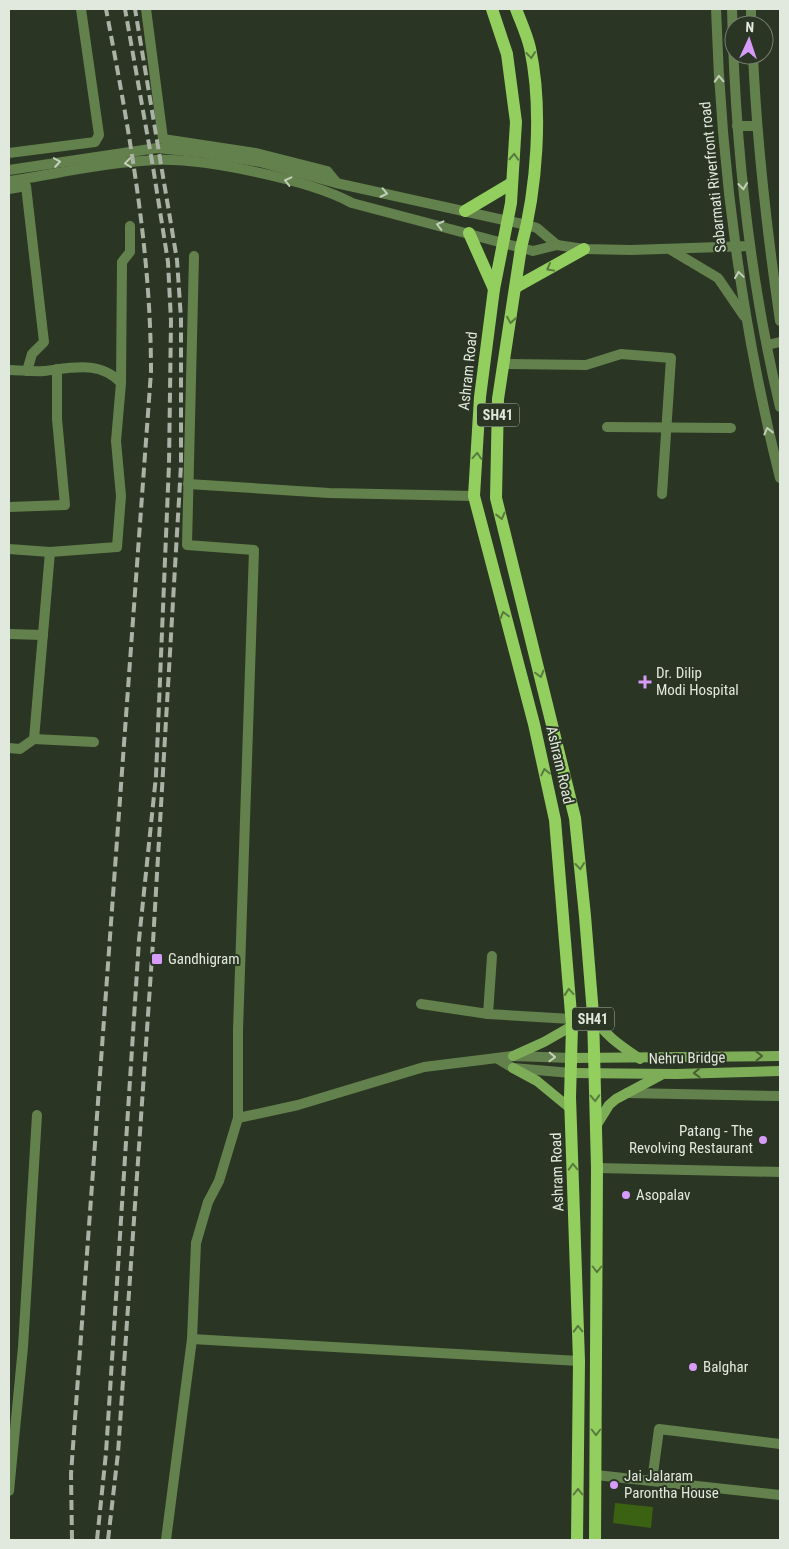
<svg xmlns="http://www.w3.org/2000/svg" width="789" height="1549" viewBox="0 0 789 1549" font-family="'Roboto Condensed',sans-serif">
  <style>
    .green { fill: #3b6112 }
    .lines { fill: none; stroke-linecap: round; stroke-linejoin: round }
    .minor { stroke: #63814c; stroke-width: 10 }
    .tertiary { stroke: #63814c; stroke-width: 10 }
    .secondary { stroke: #7ead57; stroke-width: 10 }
    .primary { stroke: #92cf5e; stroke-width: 12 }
    .rail { stroke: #aab2a5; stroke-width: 4; stroke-dasharray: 10 5; stroke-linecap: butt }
    .oneway { stroke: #597a3e }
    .oneway2 { stroke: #c2ceb9 }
    .oneway3 { stroke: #485f36 }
    .poi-dot { fill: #d79bf9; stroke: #2b3524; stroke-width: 2 }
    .labels { text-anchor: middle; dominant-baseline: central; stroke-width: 4; stroke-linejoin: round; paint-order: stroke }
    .shield { fill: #2b3524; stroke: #aab2a6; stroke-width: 1 }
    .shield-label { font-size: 14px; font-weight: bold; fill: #e1e8dd }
    .street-label { font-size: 15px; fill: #e1e8dd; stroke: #2b3524 }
    .poi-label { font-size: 15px; fill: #e1e8dd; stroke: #2b3524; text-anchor: start }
  </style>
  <rect width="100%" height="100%" fill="#2b3524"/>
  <polygon class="green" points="615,1503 653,1507 651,1528 613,1523"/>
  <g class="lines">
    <g class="minor">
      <polyline points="751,9 751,25"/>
      <path d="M753 55C757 144 767 232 780 321"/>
      <polyline points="9,189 26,186 44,342 32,354 27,371"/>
      <polyline points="194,256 187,545 254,550 238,1030 238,1118"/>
      <polyline points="505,364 586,365 621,354 671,358 662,494"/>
      <path d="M9 370C20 370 33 372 44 371 71 368 100 360 121 383L116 441 121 496 117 547 50 552 9 549"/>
      <polyline points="121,383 122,262 130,252 130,226"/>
      <polyline points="607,427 731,428"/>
      <polyline points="188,484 329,493 474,496"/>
      <polyline points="9,507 65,505 57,419 57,369"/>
      <polyline points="9,634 43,635"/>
      <polyline points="34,739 94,742"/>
      <polyline points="9,748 20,749 34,739 50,552"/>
      <polyline points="492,956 488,1014 571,1019"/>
      <polyline points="421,1004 488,1014"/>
      <polyline points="627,1093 780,1096"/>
      <polyline points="597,1168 780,1172"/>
      <polyline points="192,1339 579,1361"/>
      <polyline points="596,1475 780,1495"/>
      <polyline points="652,1481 659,1429 780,1444"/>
      <polyline points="9,1491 23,1347 37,1115"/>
    </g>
    <g class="tertiary">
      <polyline points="146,9 163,139 256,153 327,171 336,182"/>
      <path d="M716 9C721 170 741 322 780 478"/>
      <path d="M732 9C735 143 749 277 780 407"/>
      <polyline points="737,126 756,126"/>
      <polyline points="9,153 95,142 99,135 81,9"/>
      <polyline points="9,170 157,148 205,153 260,162 336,183 527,225 537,228 557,245"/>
      <path d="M9 181C57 174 107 162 156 160 204 158 310 180 352 203L533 251 557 245 584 249 631 250 750 246"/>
      <polyline points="671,250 718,278 744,316"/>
      <polyline points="767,345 780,342"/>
      <polyline points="498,1059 513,1068 571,1073"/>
      <polyline points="166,1540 192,1339 196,1243 208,1202 219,1181 238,1118 298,1105 424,1067 513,1056 571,1058"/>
    </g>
    <g class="secondary">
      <path d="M594 1016C602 1034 624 1048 640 1059"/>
      <polyline points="513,1056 544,1042 572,1026"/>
      <polyline points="571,1058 780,1056"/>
      <polyline points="513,1068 537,1081 571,1109"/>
      <polyline points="571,1073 676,1074 780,1071"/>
      <polyline points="596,1126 609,1105 616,1099 661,1075"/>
    </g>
    <g class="primary">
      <polyline points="492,9 507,54 516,122 511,203 494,289 480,397 474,496 534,724 555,820 572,1026 570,1097 579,1361 577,1540"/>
      <path d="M516 9C521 22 527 35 530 48 543 109 537 189 521 248L498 399 496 498 575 818 585 916 593 1014 597 1168 595 1540"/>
      <polyline points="465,211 512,183"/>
      <polyline points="469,233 494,289"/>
      <polyline points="516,287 584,249"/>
    </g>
    <g class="rail">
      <path d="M72 1540 71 1474 151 372C151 249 129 130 106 9"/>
      <polyline points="97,1540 106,1453 139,940 156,776 169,464 171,321 168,262 153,167 125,9"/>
      <polyline points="108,1540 118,1453 153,942 181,465 181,319 177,260 135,9"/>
    </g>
  </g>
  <defs><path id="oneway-chevron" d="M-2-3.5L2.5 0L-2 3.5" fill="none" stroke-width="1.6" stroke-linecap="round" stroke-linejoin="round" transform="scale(1.25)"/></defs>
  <g class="oneway">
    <use href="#oneway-chevron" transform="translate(531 55) rotate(83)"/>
    <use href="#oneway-chevron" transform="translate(514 157) rotate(-87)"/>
    <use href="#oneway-chevron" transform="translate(550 268) rotate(151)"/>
    <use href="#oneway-chevron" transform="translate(511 320) rotate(99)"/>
    <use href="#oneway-chevron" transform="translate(477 456) rotate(-86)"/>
    <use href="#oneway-chevron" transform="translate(501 516) rotate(76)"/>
    <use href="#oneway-chevron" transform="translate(504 615) rotate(-105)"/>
    <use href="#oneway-chevron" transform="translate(540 674) rotate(75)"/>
    <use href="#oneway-chevron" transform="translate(545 772) rotate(-102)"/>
    <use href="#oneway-chevron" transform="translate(580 866) rotate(84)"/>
    <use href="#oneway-chevron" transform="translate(569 992) rotate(-95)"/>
    <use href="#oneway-chevron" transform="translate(595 1098) rotate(88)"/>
    <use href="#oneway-chevron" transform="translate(573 1167) rotate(-92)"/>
    <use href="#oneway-chevron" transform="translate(597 1269) rotate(90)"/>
    <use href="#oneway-chevron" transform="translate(578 1329) rotate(-92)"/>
    <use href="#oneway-chevron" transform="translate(596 1432) rotate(90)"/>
    <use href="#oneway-chevron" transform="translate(578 1492) rotate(-90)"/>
  </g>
  <g class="oneway2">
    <use href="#oneway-chevron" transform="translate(719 79) rotate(-92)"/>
    <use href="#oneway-chevron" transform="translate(57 162) rotate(-9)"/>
    <use href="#oneway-chevron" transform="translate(128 163) rotate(173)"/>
    <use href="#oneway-chevron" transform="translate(288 181) rotate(-166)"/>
    <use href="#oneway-chevron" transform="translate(743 186) rotate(84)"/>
    <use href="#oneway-chevron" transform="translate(384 193) rotate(12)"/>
    <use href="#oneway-chevron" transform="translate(440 225) rotate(-166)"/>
    <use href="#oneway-chevron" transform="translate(739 275) rotate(-98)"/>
    <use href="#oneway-chevron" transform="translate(768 431) rotate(-104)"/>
    <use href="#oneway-chevron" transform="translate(552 1057) rotate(2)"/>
  </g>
  <g class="oneway3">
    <use href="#oneway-chevron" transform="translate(759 1056) rotate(-1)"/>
    <use href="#oneway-chevron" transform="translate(697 1073) rotate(178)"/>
  </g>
  <g class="poi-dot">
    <path d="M642.5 674.5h5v5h5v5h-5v5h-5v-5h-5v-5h5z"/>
    <rect x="151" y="953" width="12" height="12" rx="2.5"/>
    <circle cx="763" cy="1140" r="5"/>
    <circle cx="626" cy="1195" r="5"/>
    <circle cx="693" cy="1367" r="5"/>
    <circle cx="614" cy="1485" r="5"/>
  </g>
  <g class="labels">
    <g class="shield">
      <rect x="477" y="403.5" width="42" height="23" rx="4"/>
      <rect x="572" y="1007.5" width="42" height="23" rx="4"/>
    </g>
    <g class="shield-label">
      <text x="498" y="415">SH41</text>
      <text x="593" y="1019">SH41</text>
    </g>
    <g class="street-label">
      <text transform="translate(713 177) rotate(-96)">Sabarmati Riverfront road</text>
      <text transform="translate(468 371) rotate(-84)">Ashram Road</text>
      <text transform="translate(560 765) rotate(77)">Ashram Road</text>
      <text transform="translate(687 1058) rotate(-1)">Nehru Bridge</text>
      <text transform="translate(557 1172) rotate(-92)">Ashram Road</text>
    </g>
    <g class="poi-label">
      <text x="656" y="673">Dr. Dilip<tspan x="656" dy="17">Modi Hospital</tspan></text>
      <text x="168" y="959">Gandhigram</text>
      <text x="753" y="1131" text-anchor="end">Patang - The<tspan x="753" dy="17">Revolving Restaurant</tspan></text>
      <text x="636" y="1195">Asopalav</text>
      <text x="703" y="1367">Balghar</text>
      <text x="624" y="1476">Jai Jalaram<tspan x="624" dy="17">Parontha House</tspan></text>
    </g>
  </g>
  <rect width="789" height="1549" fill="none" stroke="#e1e8dd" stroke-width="20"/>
  <g transform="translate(749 40) rotate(3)"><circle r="24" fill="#2b3524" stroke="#747d6e"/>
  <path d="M0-4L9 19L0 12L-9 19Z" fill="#d79bf9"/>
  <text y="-8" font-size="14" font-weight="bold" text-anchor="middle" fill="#e1e8dd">N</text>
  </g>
</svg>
